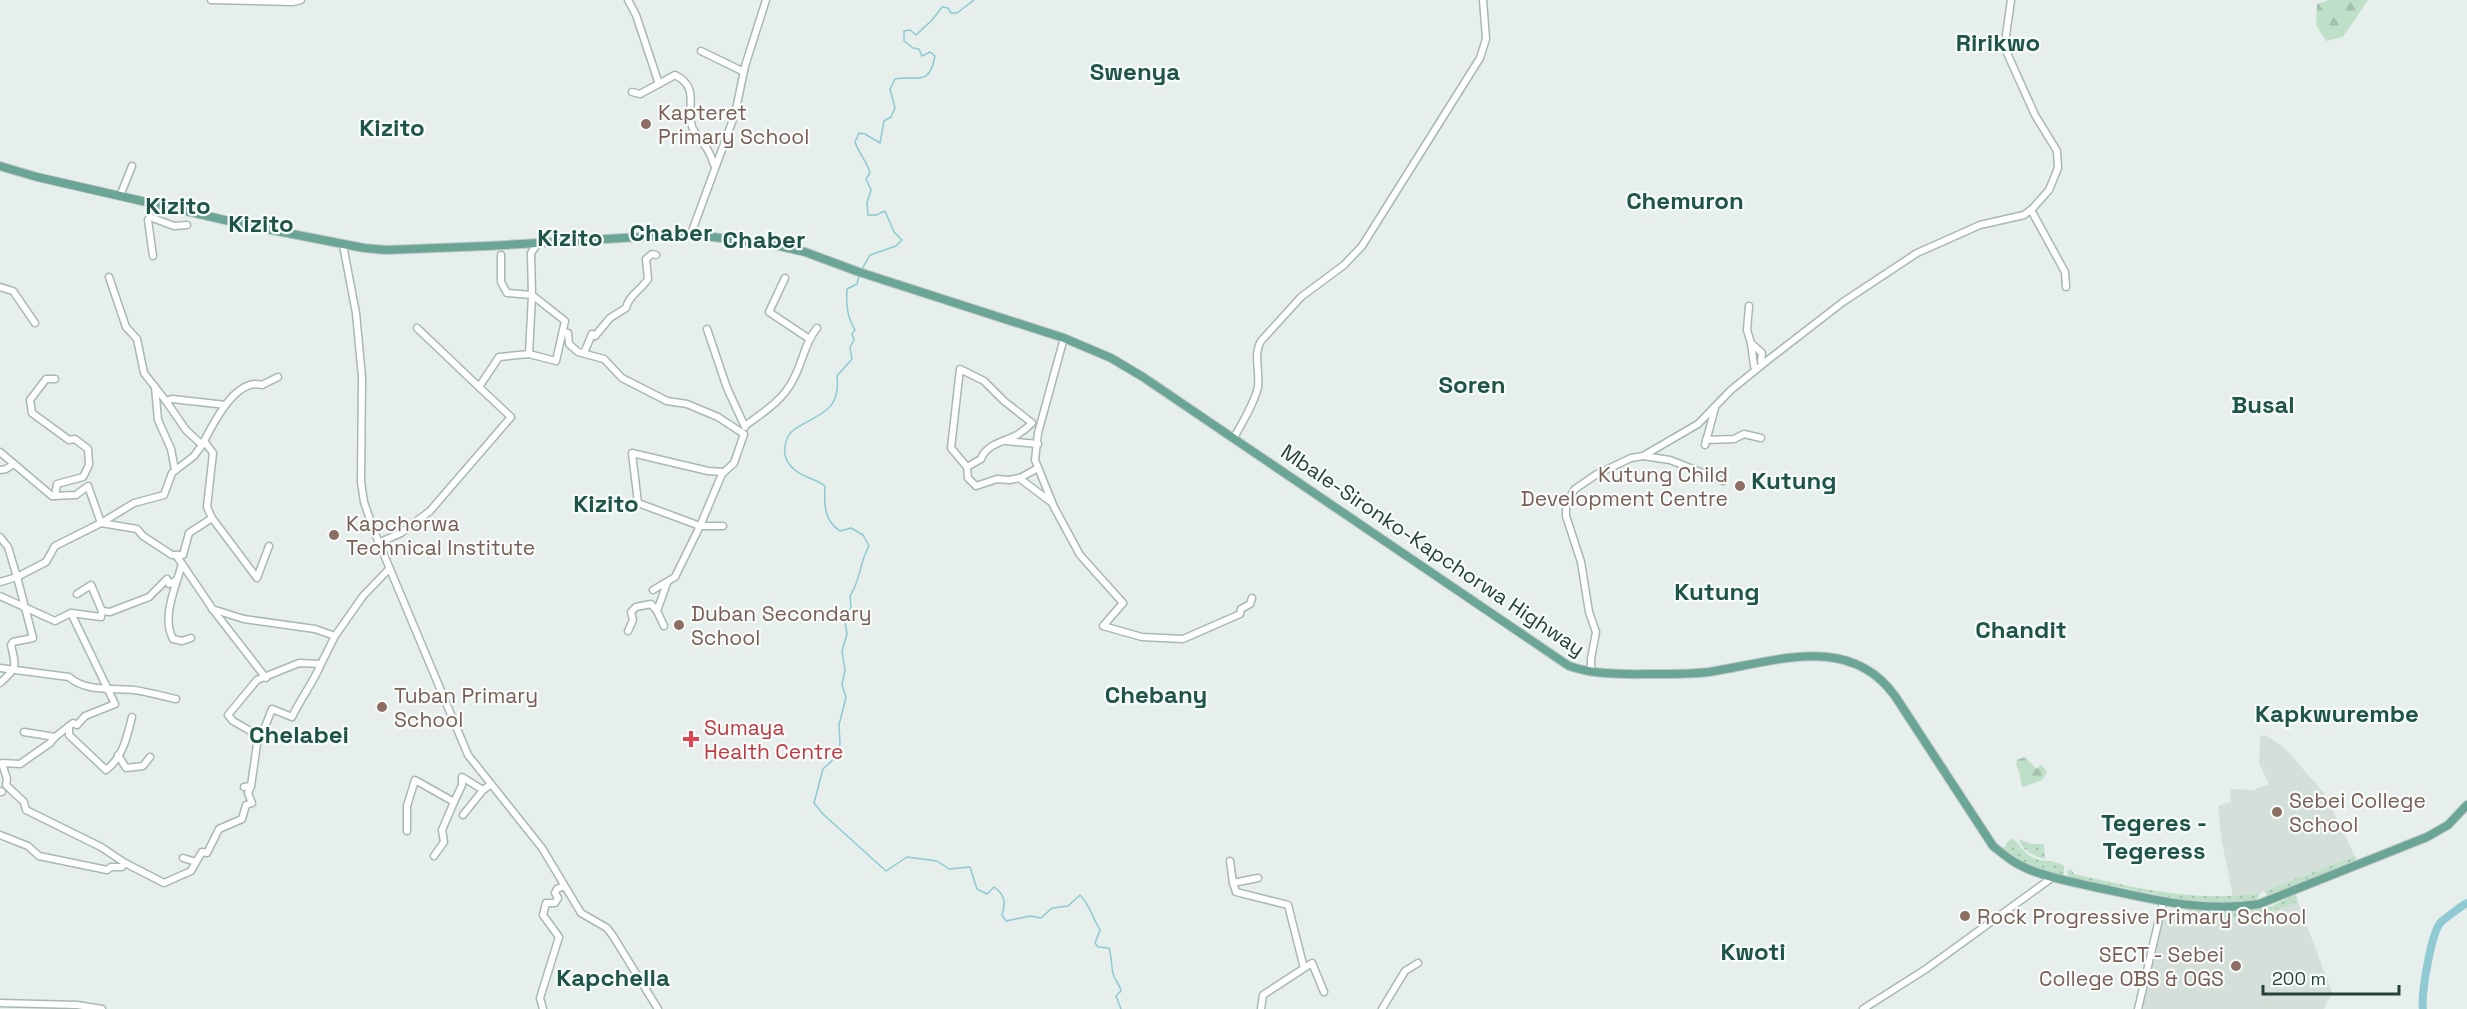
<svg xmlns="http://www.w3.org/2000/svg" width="2467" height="1009" viewBox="0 0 2467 1009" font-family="'Space Grotesk',sans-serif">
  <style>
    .built { fill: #d4dfda }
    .grass { fill: url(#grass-dots) }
    .forest { fill: url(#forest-firs) }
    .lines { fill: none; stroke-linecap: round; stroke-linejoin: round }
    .stream { stroke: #8ec9d4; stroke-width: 1.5 }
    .river { stroke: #8ec9d4; stroke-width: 8 }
    .minor-casing { stroke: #a8b8b2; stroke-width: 9 }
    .major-casing { stroke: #c2cac8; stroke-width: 10 }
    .minor { stroke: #fff; stroke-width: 6 }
    .major { stroke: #6aa596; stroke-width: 8 }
    .education-dot { fill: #8d6e63; stroke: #f7fbf9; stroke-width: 2 }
    .health-dot { fill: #e0444e; stroke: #f7fbf9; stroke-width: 2 }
    .labels { text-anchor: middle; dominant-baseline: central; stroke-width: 4.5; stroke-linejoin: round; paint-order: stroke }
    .education-label { font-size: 21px; fill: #785e54; stroke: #f7fbf9; text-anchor: start }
    .street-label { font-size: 21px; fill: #24423a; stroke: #f7fbf9 }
    .health-label { font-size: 21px; fill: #be3a42; stroke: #f7fbf9; text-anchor: start }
    .quarter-label { font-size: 24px; font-weight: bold; fill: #1f5548; stroke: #f7fbf9 }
  </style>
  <defs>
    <pattern id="grass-dots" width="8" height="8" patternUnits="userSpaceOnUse" patternTransform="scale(1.5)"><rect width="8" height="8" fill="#bfe0c8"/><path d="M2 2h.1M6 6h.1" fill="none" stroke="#a4c1ad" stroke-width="1.8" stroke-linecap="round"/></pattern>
    <pattern id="forest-firs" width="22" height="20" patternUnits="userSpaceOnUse" patternTransform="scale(1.5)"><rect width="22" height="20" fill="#bfe0c8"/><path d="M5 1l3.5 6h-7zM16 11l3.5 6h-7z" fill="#a4c1ad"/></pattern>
  </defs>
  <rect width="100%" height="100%" fill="#e6efeb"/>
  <g class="built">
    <polygon points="2265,735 2284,747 2324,793 2355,856 2260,893 2233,897 2221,837 2218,806 2231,802 2230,789 2253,790 2269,784 2259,763 2260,736"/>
    <polygon points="2298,902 2332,992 2324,1009 2141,1009 2164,909 2189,916 2241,920"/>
  </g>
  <g class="grass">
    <path d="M2011 838C2020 843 2023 853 2032 857 2044 863 2054 859 2064 866V876L2029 867 2002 850Z"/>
    <path d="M2019 839 2031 844H2044L2045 859C2034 856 2021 850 2019 839Z"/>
    <polygon points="2355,856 2357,862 2293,886 2289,891 2268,899 2265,891"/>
    <path d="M2071 869 2074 874C2136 888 2197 903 2260 893L2256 902 2208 905 2069 877 2067 871Z"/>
    <path d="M2296 894 2298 902 2248 919 2246 911 2263 905 2266 908C2277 905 2285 898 2296 894Z"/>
    <polygon points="2187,909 2215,912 2240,911 2243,920 2189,916 2186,915"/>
  </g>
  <g class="forest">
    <polygon points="2329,0 2368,0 2343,37 2326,41 2316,25 2317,4"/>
    <path d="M2025 757 2037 769 2041 764 2047 772 2042 780 2023 787C2019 779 2021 773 2016 765L2017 760Z"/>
  </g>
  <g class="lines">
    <g class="stream">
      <path d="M862 269 870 255 896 246 902 240 894 232 885 211 876 215H868L867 203 871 190 866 179 870 173C867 161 859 154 855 142L859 133 865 134 880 143 884 121 891 117 895 108 890 89 895 79C915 74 929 89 935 56L930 52 922 56 919 49 913 48 904 41V31L910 30 916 35 932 20 942 7 948 8 951 13H957L974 0"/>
      <path d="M859 276 857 284 847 289C846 305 847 317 855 330L852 334 854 340 850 347 852 359 837 376C841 412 819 413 795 429 784 436 781 455 790 465 800 478 814 477 825 486 824 505 824 520 840 531L851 528 863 535 869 546C858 566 862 577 850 596L851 608 844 617 847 634 842 651 845 670 842 685 846 697 839 725 840 744 836 757 823 769 814 803 823 814 886 871 907 857 937 861 949 869 970 867 977 889 987 894 994 887C1005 895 1006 902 1002 915L1006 921 1030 916 1041 918 1052 908 1068 906 1080 895C1090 905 1092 917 1100 930L1095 943 1098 947 1109 948C1112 957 1111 965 1113 973 1114 980 1120 984 1121 991L1116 996 1121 1009"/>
    </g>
    <path class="river" d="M2423 1009C2421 994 2431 933 2441 922 2443 920 2464 904 2467 903"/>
    <defs>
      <g id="minor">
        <polyline points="211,0 293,2 301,0"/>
        <polyline points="628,0 636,15 659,84"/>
        <polyline points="701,51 744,72"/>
        <path d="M632 92 640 94 675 75C702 88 684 111 693 129 701 143 708 145 714 165"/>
        <polyline points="120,196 132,166"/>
        <polyline points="2031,210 2065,272 2066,287"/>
        <polyline points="691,234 735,114 745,66 766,0"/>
        <polyline points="343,245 356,313 362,377 361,482 364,502 374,531 468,755 542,848 581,913 607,928 613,936 658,1009"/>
        <polyline points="501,255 501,282 507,293 532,295 529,354 556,361 565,321 532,295 531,253 539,242"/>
        <polyline points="153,256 148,220 150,217 174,226 187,225"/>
        <polyline points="109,277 126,327 137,339 144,373 166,401"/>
        <polyline points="785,278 769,312 808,338"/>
        <polyline points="0,287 13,291 35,323"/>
        <polyline points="1749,306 1747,330 1751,343 1762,353 1761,361"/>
        <polyline points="417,328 479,387 499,357 529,354"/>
        <polyline points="707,329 727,388 745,427"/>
        <polyline points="563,332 568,333 569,344 578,352 604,359 622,378 667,401 687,404 718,417 744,434 734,463 722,474 700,526 675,577 653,590"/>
        <polyline points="1064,338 1038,433 1035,460 1054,507 1080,555 1123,603 1103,626 1142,637 1183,639 1240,614 1241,609 1250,604 1252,598"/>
        <polyline points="1751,343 1754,366"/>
        <path d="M584 353 592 334 595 336 610 318 626 308C628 296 642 289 648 279L646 259 652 254 656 255"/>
        <polyline points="55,379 46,379 30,400 32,413 69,440 75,439 88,449 89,465 83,477 57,484 55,496"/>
        <polyline points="155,387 158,420 171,449 175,470"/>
        <path d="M226 405 172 399 166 401 186 430 202 445C212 426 235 377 262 385L278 377"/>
        <path d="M746 425C764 412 783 400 793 380 803 362 804 344 817 328"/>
        <path d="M1234 438C1242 422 1254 405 1258 387 1260 372 1253 354 1261 341L1301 297 1344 265 1362 246 1480 58 1486 39 1483 0"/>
        <polyline points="1706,440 1734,439 1744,434 1761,438"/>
        <polyline points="1006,441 1038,444"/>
        <polyline points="202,445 194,456 172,473 164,495 134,503 101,523 137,529 143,536 172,555 183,555 189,533 212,518 207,507 213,453 204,441"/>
        <polyline points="1705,445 1715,408"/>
        <polyline points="0,452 52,496 76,495 88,486 101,523 55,546 46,562 17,577 8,547 0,537"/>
        <polyline points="1643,456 1670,460 1723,481"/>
        <path d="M967 467 981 459C986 444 1004 442 1017 435 1022 432 1027 428 1032 423L1004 401 984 381 960 369 951 448 967 467 968 478 976 486 997 479 1009 480 1020 478 1038 468"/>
        <polyline points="0,470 6,469 14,464"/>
        <polyline points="1019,478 1051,502"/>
        <polyline points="212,518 257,578 269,546"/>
        <polyline points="723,526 700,526 638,503 632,453 708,471 724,472"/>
        <polyline points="378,543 401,533 430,511 511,417 479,387"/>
        <polyline points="176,555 214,611 266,678"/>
        <path d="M182 564C176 586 161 618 173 639L182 641 191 638"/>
        <path d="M0 582 17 577 33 638 13 642 11 645C16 667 18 667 0 683"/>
        <polyline points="0,596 55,621 71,613 101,617 102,611 91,585 77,594"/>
        <path d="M212 609 244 619 315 629 335 636 321 664 299 663 257 680 228 715 233 721 261 737 272 709 292 717C301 698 313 683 321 664"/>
        <polyline points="102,611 110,612 149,597 167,579 169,584 177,580"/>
        <polyline points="664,626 657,611 667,583"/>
        <polyline points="628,631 633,620 631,612 636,607 651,604 657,611"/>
        <polyline points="335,636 363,596 389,569"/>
        <path d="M0 668 69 677C85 692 114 688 134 690 148 692 162 696 176 699"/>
        <polyline points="1591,672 1591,659 1596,632 1589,612 1581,562 1566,516 1566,503 1575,489 1597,474 1631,458 1643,456 1698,424 1731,390 1768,360 1843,302 1917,253 1980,225 2024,215 2033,208 2049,190 2058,168 2057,151 2035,115 2007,53 2006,35 2011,0"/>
        <path d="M69 726V735L106 770C123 757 127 737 132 717"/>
        <polyline points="24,732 55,737 73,723 77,725 85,716 115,704 71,613"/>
        <polyline points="118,755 126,768 143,766 150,757"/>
        <polyline points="244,787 251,786 257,744 261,737"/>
        <polyline points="0,791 2,792 0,792"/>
        <polyline points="463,815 483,790"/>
        <polyline points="407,831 407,806 415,780 454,802 462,785 462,777 483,790 490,785"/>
        <polyline points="0,835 28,846 39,856 107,870 111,867 122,867 125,863 101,847 26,810 24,802 6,785 7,779 2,763 20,764 50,743 55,737"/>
        <polyline points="434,856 444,842 442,830 454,802"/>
        <polyline points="183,858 196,862 202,852 207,853 219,829 242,819 246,805 252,803 248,793 251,786"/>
        <polyline points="1230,861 1233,883"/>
        <polyline points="125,863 164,883 191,871 196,862"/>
        <polyline points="1258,878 1233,883 1236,892 1288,905 1304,968"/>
        <polyline points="0,1003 77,1005 102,1009"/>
        <polyline points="543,1009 540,998 559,937 543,915 546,903 555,903 558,898 555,893 557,889 564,886"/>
        <polyline points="1261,1009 1263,995 1312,963 1324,992"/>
        <polyline points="1382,1009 1405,971 1418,963"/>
        <polyline points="1863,1009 1926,969 2053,877"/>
        <polyline points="2138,1009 2163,902"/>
      </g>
      <path id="major" d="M0 166 37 177 251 226 364 248 386 250 487 246 691 234 779 246 805 252 859 272 1064 338 1111 358 1143 377 1569 666C1598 676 1629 674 1659 674 1676 674 1693 674 1709 672 1774 662 1849 632 1895 696L1993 846C2004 855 2015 864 2028 869 2049 878 2073 882 2095 887 2150 899 2203 913 2259 904L2427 837 2448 825 2467 805"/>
    </defs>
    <use href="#minor" class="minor-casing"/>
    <use href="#major" class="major-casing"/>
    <use href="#minor" class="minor"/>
    <use href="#major" class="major"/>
  </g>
  <g class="education-dot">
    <circle cx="646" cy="124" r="6"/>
    <circle cx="1740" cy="486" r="6"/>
    <circle cx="334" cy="535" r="6"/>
    <circle cx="679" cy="625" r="6"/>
    <circle cx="382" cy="707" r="6"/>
    <circle cx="2277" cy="812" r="6"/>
    <circle cx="1965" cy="916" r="6"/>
    <circle cx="2236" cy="966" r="6"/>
  </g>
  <path class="health-dot" d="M688 730h6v6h6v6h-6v6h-6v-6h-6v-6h6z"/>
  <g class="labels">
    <g class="education-label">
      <text x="658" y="112">Kapteret<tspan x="658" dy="24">Primary School</tspan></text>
      <text x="1728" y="474" text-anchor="end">Kutung Child<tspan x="1728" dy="24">Development Centre</tspan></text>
      <text x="346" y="523">Kapchorwa<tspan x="346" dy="24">Technical Institute</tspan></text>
      <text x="691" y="613">Duban Secondary<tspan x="691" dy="24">School</tspan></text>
      <text x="394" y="695">Tuban Primary<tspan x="394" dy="24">School</tspan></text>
      <text x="2289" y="800">Sebei College<tspan x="2289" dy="24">School</tspan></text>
      <text x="1977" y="916">Rock Progressive Primary School</text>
      <text x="2224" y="954" text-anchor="end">SECT - Sebei<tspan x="2224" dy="24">College OBS &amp; OGS</tspan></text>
    </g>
    <g class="street-label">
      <text transform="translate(1433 550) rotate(34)">Mbale-Sironko-Kapchorwa Highway</text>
    </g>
    <g class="health-label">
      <text x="704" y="727">Sumaya<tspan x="704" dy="24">Health Centre</tspan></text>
    </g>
    <g class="quarter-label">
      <text x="1998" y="42">Ririkwo</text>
      <text x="1135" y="71">Swenya</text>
      <text x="392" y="127">Kizito</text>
      <text x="1685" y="200">Chemuron</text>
      <text x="178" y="205">Kizito</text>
      <text x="261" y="223">Kizito</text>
      <text x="671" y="232">Chaber</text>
      <text x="570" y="237">Kizito</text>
      <text x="764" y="239">Chaber</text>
      <text x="1472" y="384">Soren</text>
      <text x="2263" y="404">Busal</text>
      <text x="1794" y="480">Kutung</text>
      <text x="606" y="503">Kizito</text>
      <text x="1717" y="591">Kutung</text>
      <text x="2021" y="629">Chandit</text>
      <text x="1156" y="694">Chebany</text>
      <text x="2337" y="713">Kapkwurembe</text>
      <text x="299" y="734">Chelabei</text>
      <text x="2154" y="822">Tegeres -<tspan x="2154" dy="28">Tegeress</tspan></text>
      <text x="1753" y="951">Kwoti</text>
      <text x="613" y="977">Kapchella</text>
    </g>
  </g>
  <path d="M2263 985v9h136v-9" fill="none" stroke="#24423a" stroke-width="3"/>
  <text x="2272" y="985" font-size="18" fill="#24423a" stroke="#f7fbf9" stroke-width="4.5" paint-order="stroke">200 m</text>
</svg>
